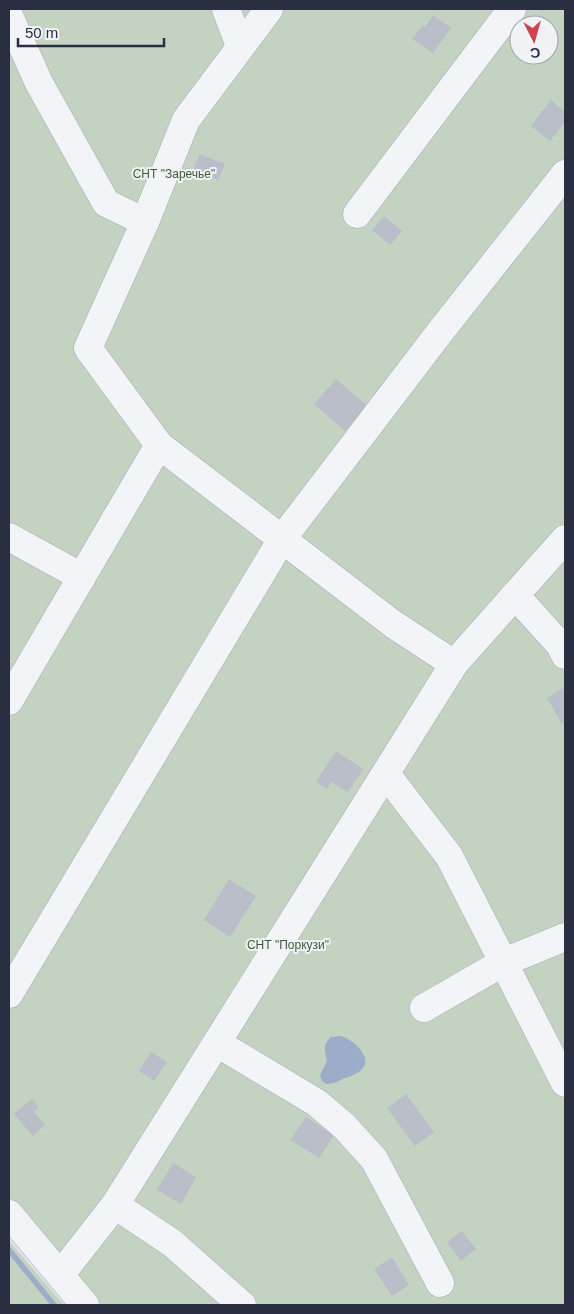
<svg xmlns="http://www.w3.org/2000/svg" width="574" height="1314" viewBox="0 0 574 1314" font-family="Arial,sans-serif">
  <style>
    .green { fill: #c4d3c1; fill-rule: evenodd }
    .water { fill: #9badc9 }
    .lines { fill: none; stroke-linecap: round; stroke-linejoin: round }
    .stream { stroke: #9badc9; stroke-width: 5.5 }
    .building { fill: #babec9 }
    .minor-casing { stroke: #a5a9b3; stroke-width: 29 }
    .minor { stroke: #f3f4f7; stroke-width: 28 }
    .labels { text-anchor: middle; dominant-baseline: central; stroke-width: 4; stroke-linejoin: round; paint-order: stroke }
    .park-label { font-size: 12px; fill: #3a5c36; stroke: #f0f2f6 }
  </style>
  <rect width="100%" height="100%" fill="#e0e3e9"/>
  <g class="green">
    <path d="M9 9H565V1305H85L9 1214ZM519 25H549V55H519Z"/>
    <polygon points="9,1241 64,1305 9,1305"/>
  </g>
  <path class="water" d="M340 1036C348 1038 354 1042 360 1049 373 1065 360 1074 345 1078 338 1081 334 1084 326 1084L322 1081 320 1075 327 1061C325 1051 322 1045 331 1037Z"/>
  <g class="lines">
    <polyline class="stream" points="9,1250 54,1305"/>
  </g>
  <g class="building">
    <polygon points="433,15 451,28 433,53 412,39 422,26 425,27"/>
    <polygon points="551,100 565,112 565,122 550,141 531,126"/>
    <polygon points="200,154 225,164 218,180 193,170"/>
    <polygon points="384,216 402,231 390,245 372,230"/>
    <polygon points="336,379 367,406 345,431 314,404"/>
    <polygon points="565,687 565,722 562,724 547,698"/>
    <polygon points="336,751 363,769 348,792 331,782 327,789 316,782"/>
    <polygon points="229,879 256,896 230,937 204,920"/>
    <polygon points="151,1052 167,1062 154,1081 139,1071"/>
    <polygon points="406,1094 434,1132 415,1146 387,1108"/>
    <polygon points="32,1099 39,1107 34,1112 45,1125 33,1136 14,1114"/>
    <polygon points="306,1117 334,1135 319,1158 290,1140"/>
    <polygon points="173,1163 196,1177 181,1204 157,1190"/>
    <polygon points="462,1231 476,1249 461,1261 447,1242"/>
    <polygon points="392,1257 409,1285 392,1296 374,1269"/>
  </g>
  <g class="lines">
    <defs>
      <g id="minor">
        <polyline points="226,9 240,46"/>
        <polyline points="269,9 186,120 145,222 88,348 159,445 393,624 454,664"/>
        <polyline points="9,16 39,83 106,203 145,222"/>
        <polyline points="357,214 512,9"/>
        <polyline points="9,537 82,577"/>
        <polyline points="515,595 560,645 565,655"/>
        <polyline points="9,701 159,445"/>
        <polyline points="386,774 449,856 565,1083"/>
        <polyline points="9,994 282,539 440,332 565,174"/>
        <polyline points="424,1008 504,962 565,937"/>
        <polyline points="217,1043 317,1103 344,1126 374,1159 440,1283"/>
        <polyline points="115,1205 172,1243 242,1305"/>
        <polyline points="9,1214 85,1305"/>
        <polyline points="61,1274 115,1205 454,664 565,539"/>
      </g>
    </defs>
    <use href="#minor" class="minor-casing"/>
    <use href="#minor" class="minor"/>
  </g>
  <g class="labels">
    <g class="park-label">
      <text x="174" y="174">СНТ "Заречье"</text>
      <text x="288" y="945">СНТ "Поркузи"</text>
    </g>
  </g>
  <rect width="574" height="1314" fill="none" stroke="#292f40" stroke-width="20"/>
  <g transform="translate(534 40) rotate(174)"><circle r="24" fill="#f0f2f6" stroke="#a0a4ad"/>
  <path d="M0-4L9 19L0 12L-9 19Z" fill="#cd464f"/>
  <text y="-8" font-size="14" font-weight="bold" text-anchor="middle" fill="#292f40">С</text>
  </g>
  <path d="M18 38v8h146v-8" fill="none" stroke="#292f40" stroke-width="2.5"/>
  <text x="25" y="38" font-size="15" fill="#292f40" stroke="#f0f2f6" stroke-width="4" paint-order="stroke">50 m</text>
</svg>
